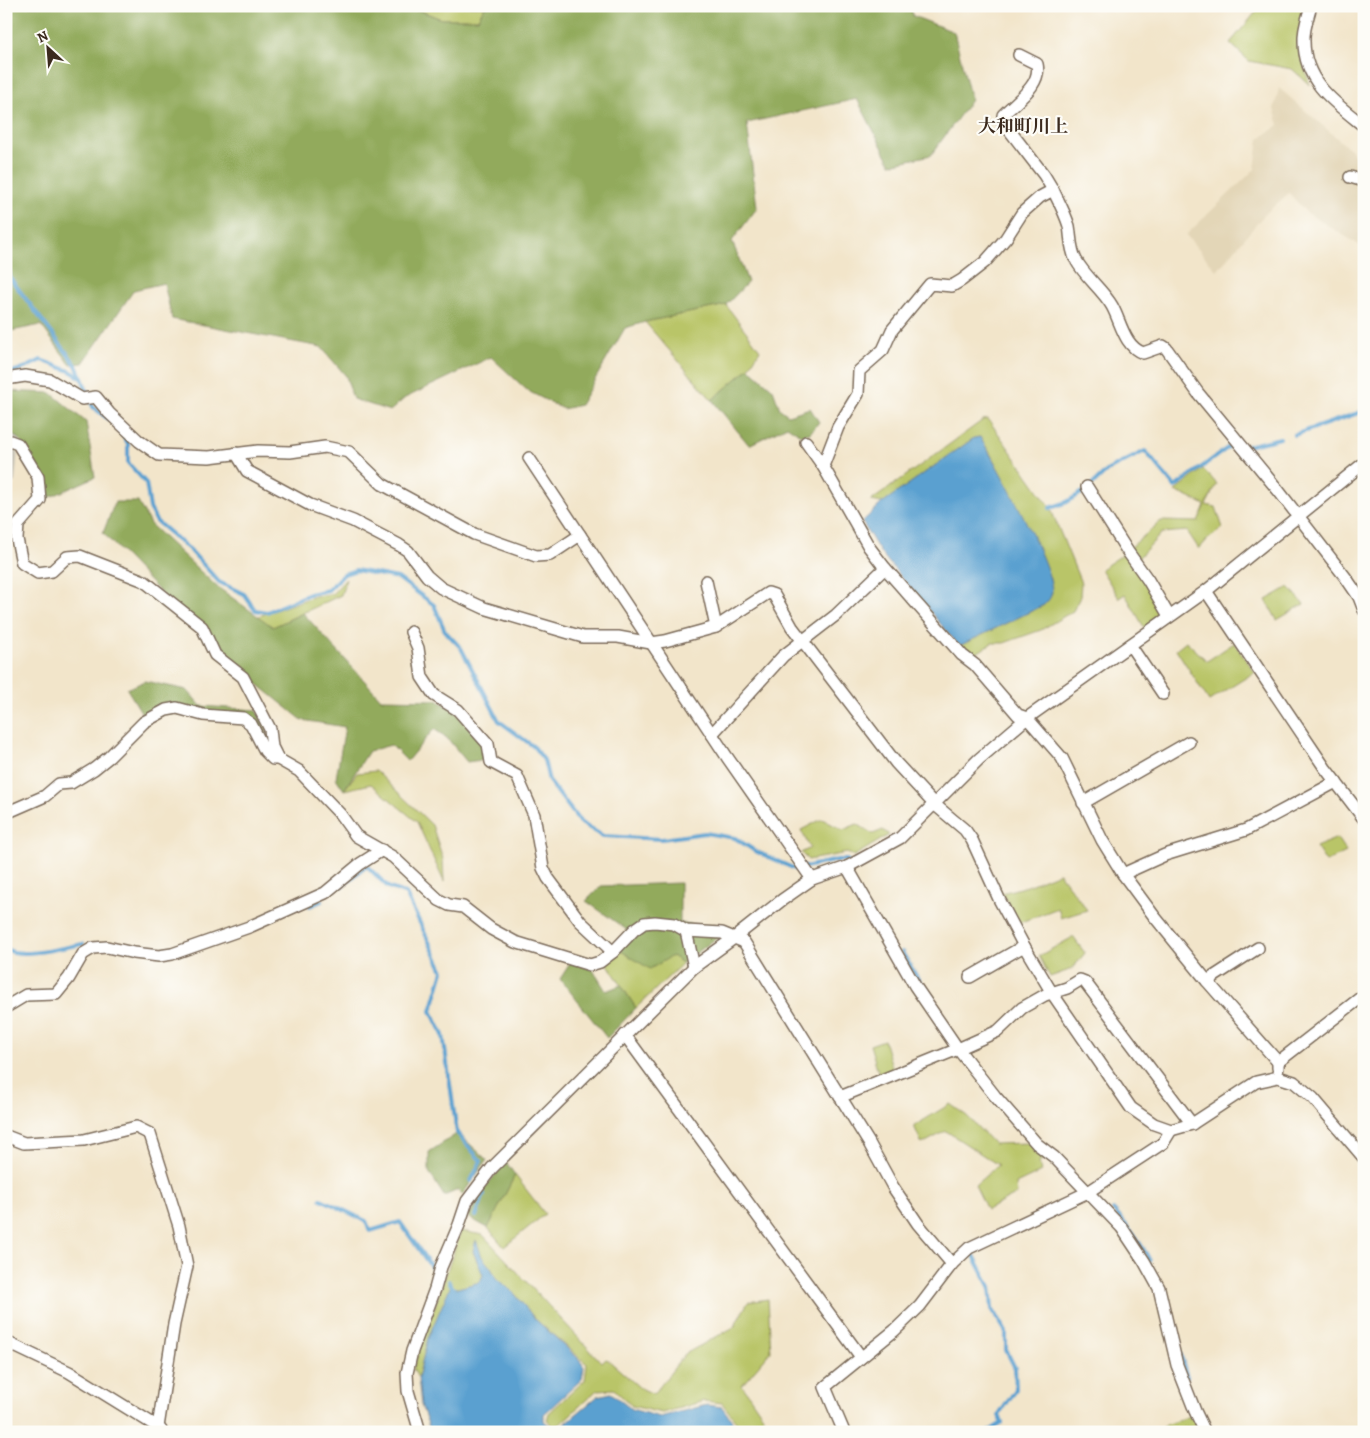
<svg xmlns="http://www.w3.org/2000/svg" width="1370" height="1438" viewBox="0 0 1370 1438" font-family="Alegreya,'Noto Serif JP',serif">
  <style>
    .built { fill: #e3d6b7 }
    .industrial { fill: #c8c4b8 }
    .green { fill: #b9c567; stroke: #7a7842 }
    .forest { fill: #92aa5c; stroke: #666a3d }
    .water { fill: #5aa0d0; stroke: #4a6577 }
    .lines { fill: none; stroke-linecap: round; stroke-linejoin: round }
    .stream { stroke: #5aa0d0; stroke-width: 4 }
    .minor-casing { stroke: #7b6b5a; stroke-width: 14 }
    .minor { stroke: #fff; stroke-width: 11 }
    .labels { text-anchor: middle; dominant-baseline: central; stroke-width: 4.5; stroke-linejoin: round; paint-order: stroke }
    .quarter-label { font-size: 18px; font-weight: bold; fill: #3b2a1e; stroke: #fdfcf7 }
  </style>
  <rect width="100%" height="100%" fill="#fdfcf7"/>
  <filter id="ink" filterUnits="userSpaceOnUse"><feTurbulence type="fractalNoise" baseFrequency=".02" numOctaves="2"/><feDisplacementMap in="SourceGraphic" scale="10" xChannelSelector="R" yChannelSelector="G"/><feConvolveMatrix kernelMatrix="1 2 1 2 8 2 1 2 1" color-interpolation-filters="sRGB"/></filter>
  <filter id="wash" filterUnits="userSpaceOnUse"><feTurbulence type="fractalNoise" baseFrequency=".0096" numOctaves="4" result="noise"/><feDisplacementMap in="SourceGraphic" scale="20" xChannelSelector="R" yChannelSelector="G"/><feGaussianBlur stdDeviation="1.12" result="paint"/><feColorMatrix in="noise" values="0 0 0 0 0 0 0 0 0 0 0 0 0 0 0 0 0 1.4 0 .05"/><feComposite in="paint" operator="in"/></filter>
  <g filter="url(#wash)">
    <rect width="100%" height="100%" fill="#f2e5ca"/>
    <polygon class="built" points="1279,88 1352,151 1364,172 1364,248 1306,212 1289,193 1264,215 1217,271 1186,235 1255,169 1259,139 1279,125 1274,109"/>
    <polygon class="industrial" points="6,431 19,439 15,482 6,483"/>
    <g class="green">
      <polygon points="409,6 485,6 478,19 441,19"/>
      <polygon points="1261,6 1305,6 1298,47 1310,85 1292,69 1249,61 1230,43"/>
      <polygon points="726,305 760,350 749,368 712,400 645,322"/>
      <polygon points="988,419 1050,507 1081,583 1080,597 1073,611 1041,630 1004,643 992,643 971,657 959,646 1044,605 1051,584 1039,550 990,453 980,437 974,438 882,503 871,501 983,420"/>
      <polygon points="1203,469 1217,484 1206,505 1216,507 1223,528 1208,539 1199,549 1187,531 1162,533 1139,557 1130,548 1161,521 1198,522 1205,505 1175,491"/>
      <polygon points="1125,553 1146,582 1163,616 1145,629 1125,594 1119,598 1101,569"/>
      <polygon points="346,579 341,595 273,627 256,617 315,596 332,594"/>
      <polygon points="1289,587 1304,604 1277,620 1266,600"/>
      <polygon points="1186,641 1207,661 1234,643 1255,672 1209,701 1176,649"/>
      <polygon points="376,771 432,825 443,859 444,882 417,822 371,784 344,790 357,773"/>
      <polygon points="822,819 843,830 857,824 873,834 883,830 889,835 854,856 847,853 808,860 801,853 810,848 801,830"/>
      <polygon points="1337,838 1346,852 1326,862 1316,847"/>
      <polygon points="1059,873 1087,910 1061,918 1058,908 1019,923 1002,893 1027,886"/>
      <polygon points="1073,937 1085,953 1072,969 1050,977 1039,956"/>
      <polygon points="621,951 672,956 683,963 636,1008 607,963"/>
      <polygon points="884,1040 894,1073 880,1078 870,1045"/>
      <polygon points="950,1104 967,1116 994,1144 1030,1143 1049,1158 1039,1161 1041,1172 1016,1184 1017,1194 987,1210 975,1185 998,1165 946,1131 922,1144 914,1126"/>
      <polygon points="515,1175 545,1214 504,1247 488,1228"/>
      <polygon points="461,1231 483,1235 601,1362 607,1359 640,1388 654,1394 685,1354 734,1327 748,1302 768,1299 771,1351 742,1385 774,1432 744,1432 722,1403 704,1401 662,1413 632,1406 614,1389 597,1390 560,1424 554,1426 547,1420 549,1413 585,1380 587,1364 535,1319 514,1293 496,1278 491,1268 482,1257 476,1241 473,1252 483,1274 480,1282 458,1288 428,1338 418,1378 413,1369"/>
      <polygon points="1193,1415 1202,1432 1194,1432 1191,1427 1173,1432 1160,1432 1165,1425"/>
    </g>
    <g class="forest">
      <polygon points="6,6 408,6 441,19 478,19 485,6 911,6 913,16 954,32 971,100 931,155 891,164 857,99 747,123 757,208 732,241 748,282 726,305 645,322 625,328 580,405 563,409 528,391 491,357 405,398 390,411 353,399 346,376 321,347 172,319 164,283 134,290 83,363 70,364 41,325 6,332"/>
      <polygon points="749,368 773,389 780,409 788,415 810,408 819,422 810,433 801,435 787,426 749,445 712,400"/>
      <polygon points="6,391 51,393 86,422 95,477 46,499 42,475 19,439 6,431"/>
      <polygon points="115,502 138,502 150,524 216,586 273,627 303,613 381,699 437,700 456,712 485,747 482,760 467,762 447,738 434,729 407,761 391,745 369,751 344,790 336,778 345,727 302,720 219,653 103,533"/>
      <polygon points="145,681 187,690 201,706 256,710 267,730 267,746 247,723 171,713 143,715 127,689"/>
      <polygon points="680,883 680,923 730,928 683,963 672,956 650,969 621,951 627,930 586,901 601,886"/>
      <polygon points="571,962 593,970 606,991 621,985 636,1008 607,1038 560,979"/>
      <polygon points="458,1133 487,1160 462,1195 458,1190 444,1196 429,1172 429,1152"/>
      <polygon points="506,1162 515,1175 488,1228 468,1217 482,1191"/>
    </g>
    <g class="water">
      <path d="M980 437C995 461 1054 568 1052 592 1051 598 1048 601 1044 605L959 646 880 552 862 522 882 503 974 438Z"/>
      <polygon points="476,1240 482,1257 491,1268 496,1278 514,1293 535,1319 579,1359 584,1367 582,1379 544,1414 544,1421 554,1429 561,1427 598,1396 611,1393 631,1409 660,1417 707,1405 722,1407 740,1432 431,1432 421,1405 418,1378 428,1338 450,1287 458,1288 480,1282 483,1275 473,1251"/>
    </g>
    <g class="lines">
      <g class="stream">
        <polyline points="6,256 10,278 76,365 81,377"/>
        <polyline points="6,374 27,367 41,360 70,371 82,378 93,407 108,419"/>
        <polyline points="119,428 128,444 128,463 146,483 150,508 156,521 190,550 219,582 244,594 255,610 267,612 309,594 328,590 344,574 356,570 398,578 434,605 445,631 461,648 499,721 534,747 544,760 549,781 581,823 603,836 662,839 705,833 735,838 755,851 795,869 838,860 847,860 850,864"/>
        <polyline points="1294,435 1364,411"/>
        <polyline points="1247,446 1280,438"/>
        <polyline points="1091,486 1108,470 1145,451 1175,487 1234,443"/>
        <polyline points="1050,508 1067,502 1083,492"/>
        <polyline points="342,886 367,866 388,887 406,894 443,971 431,1011 443,1035 457,1133 481,1161 471,1181"/>
        <polyline points="310,906 322,901"/>
        <path d="M6 949C21 959 65 947 83 944"/>
        <polyline points="902,952 924,989"/>
        <polyline points="321,1199 366,1221 370,1231 400,1222 432,1268"/>
        <path d="M1113 1210C1127 1225 1141 1242 1150 1261"/>
        <polyline points="476,1216 484,1194"/>
        <polyline points="971,1250 990,1286 992,1309 1006,1332 1006,1350 1015,1368 1016,1389 999,1415 1002,1423 988,1432"/>
        <polyline points="449,1281 454,1290"/>
        <polyline points="1180,1353 1187,1377"/>
      </g>
    </g>
  </g>
  <g filter="url(#ink)">
    <g class="lines">
      <defs>
        <g id="minor">
          <path d="M1311 6C1308 17 1303 30 1304 41 1304 82 1335 103 1364 126"/>
          <path d="M1019 55 1037 64C1042 85 1016 101 1003 115V122L1044 175 1053 190"/>
          <polyline points="1350,177 1364,181"/>
          <polyline points="6,379 25,376 50,380 82,399 96,397 109,413 139,441 159,455 209,457 258,451 290,452 325,447 349,452 382,484 474,534 536,556 550,555 580,535"/>
          <polyline points="10,441 18,444 38,477 40,500 18,525 17,539 22,563 38,573 52,571 67,557 80,556 144,581 202,627 215,655 243,677 270,729 272,747 278,759"/>
          <polyline points="806,442 823,466 869,547 885,568 962,655 975,665 1018,715 1027,718 1062,758 1102,840 1123,874 1154,916 1207,981 1278,1062"/>
          <polyline points="236,453 247,471 310,505 353,521 399,545 408,551 427,576 441,588 484,608 583,637 618,637 651,643 665,641 716,627 768,593 774,595 792,627 896,763 934,804 965,830 972,840 1000,901 1024,946 1052,993 1131,1108 1154,1124 1171,1130 1192,1124 1256,1082 1278,1077 1294,1082 1313,1098 1364,1158"/>
          <polyline points="529,458 727,757 812,879"/>
          <path d="M823 466 838 427 858 394 859 371 883 350 892 330 930 284 952 286 962 280 985 262 1006 238 1022 213 1040 197 1053 190C1059 202 1065 213 1069 226 1071 237 1070 249 1076 260 1085 277 1103 290 1112 306 1121 322 1124 346 1143 353L1163 346 1166 348 1198 393 1278 490 1346 578 1359 597 1364 610"/>
          <polyline points="1087,487 1128,552 1148,580 1169,616"/>
          <polyline points="706,581 716,627"/>
          <polyline points="1206,591 1325,768 1364,819"/>
          <polyline points="411,632 418,648 422,677 434,695 458,710 488,744 491,762 517,776 534,815 543,868 548,878 580,921 613,952"/>
          <polyline points="1130,645 1163,694"/>
          <polyline points="712,734 783,656 836,615 885,568"/>
          <polyline points="1083,803 1189,742"/>
          <polyline points="6,813 45,796 59,784 71,783 94,769 109,757 144,722 166,710 177,708 203,715 243,718 251,724 265,751 273,759 278,759 299,771 340,814 356,836 393,857 439,900 449,905 463,907 491,929 515,942 590,965 600,962 613,952 634,930 644,923 655,922 674,924 686,931 722,933 744,942 869,1143 893,1187 918,1224 952,1264"/>
          <polyline points="847,867 915,986 958,1049 995,1096 1037,1144 1054,1157 1122,1228 1144,1261 1159,1288 1177,1365 1195,1411 1205,1432"/>
          <polyline points="1123,874 1165,855 1246,830 1336,782"/>
          <polyline points="686,931 694,967"/>
          <polyline points="970,977 1024,946"/>
          <polyline points="1207,981 1258,948"/>
          <polyline points="6,1007 26,995 56,994 69,978 83,954 93,948 107,947 134,953 159,956 172,954 249,927 325,893 360,864 382,850"/>
          <polyline points="625,1035 861,1357"/>
          <polyline points="1278,1068 1278,1062 1364,995"/>
          <polyline points="840,1097 958,1049 998,1031 1022,1008 1045,995 1067,988 1080,980 1085,982 1192,1124"/>
          <polyline points="6,1136 24,1143 84,1140 136,1127 150,1134 179,1226 187,1266 174,1324 158,1427"/>
          <polyline points="6,1342 69,1372 158,1427 161,1430"/>
          <polyline points="420,1432 408,1391 407,1373 412,1351 435,1289 441,1267 459,1225 467,1201 492,1168 694,967 734,938 782,900 812,879 847,867 900,838 979,759 1027,718 1206,591 1364,463"/>
          <polyline points="844,1432 825,1387 894,1331 920,1306 952,1264 969,1248 1088,1192 1163,1143 1171,1130"/>
        </g>
      </defs>
      <use href="#minor" class="minor-casing"/>
      <use href="#minor" class="minor"/>
    </g>
  </g>
  <g class="labels">
    <g class="quarter-label">
      <text x="1023" y="126">大和町川上</text>
    </g>
  </g>
  <rect width="1370" height="1438" fill="none" stroke="#fdfcf7" stroke-width="25"/>
  <g transform="translate(48 48) rotate(334)" stroke="#fdfcf7" stroke-width="4" paint-order="stroke">
  <path d="M0-4L9 19L0 12L-9 19Z" fill="#3b2a1e"/>
  <text y="-8" font-size="14" font-weight="bold" text-anchor="middle" fill="#3b2a1e">N</text>
  </g>
</svg>
